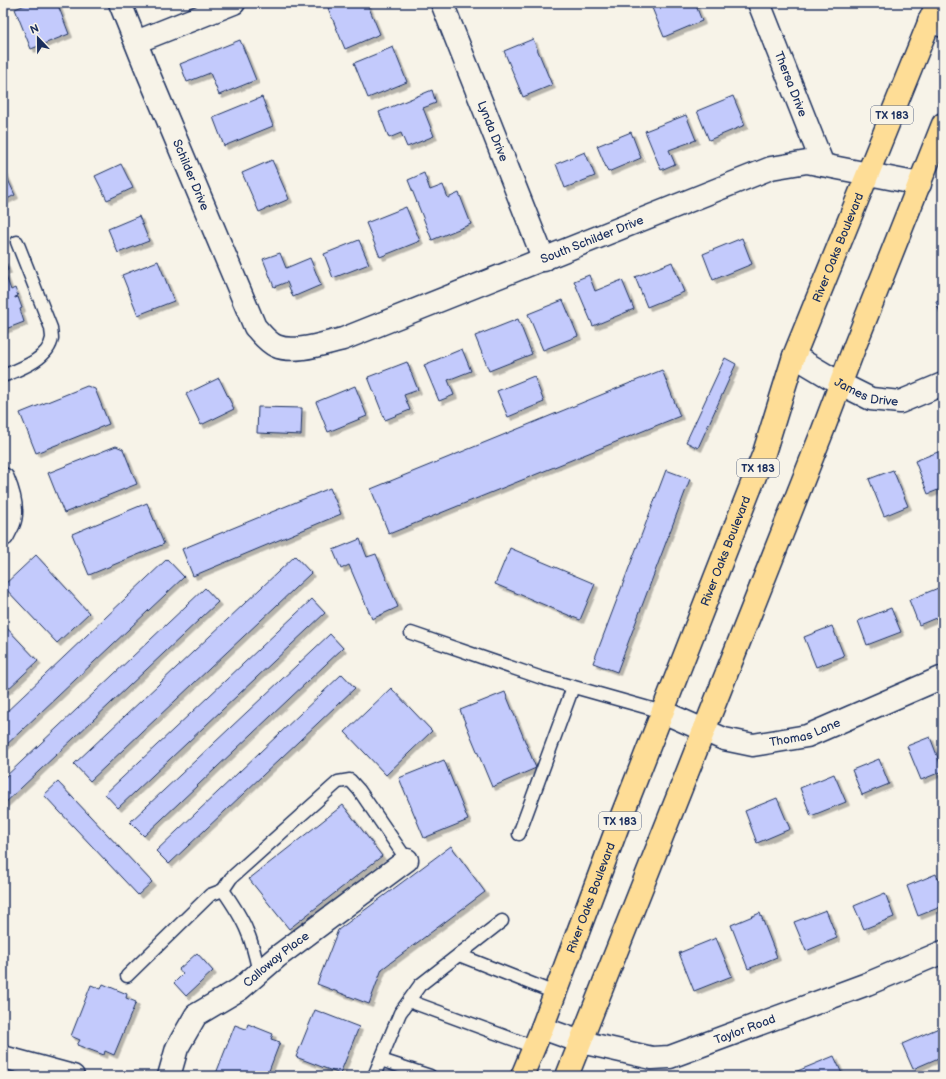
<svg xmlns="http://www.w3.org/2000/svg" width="946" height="1079" viewBox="0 0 946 1079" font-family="'Balsamiq Sans',sans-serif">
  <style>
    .building { fill: #c3cafc; stroke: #1b2f5e; filter: url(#shadow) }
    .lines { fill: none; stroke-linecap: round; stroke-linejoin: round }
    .lane-casing { stroke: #1b2f5e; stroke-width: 15 }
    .street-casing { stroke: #1b2f5e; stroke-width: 25 }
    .primary-casing { stroke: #1b2f5e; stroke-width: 25 }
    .lane { stroke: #f7f3e8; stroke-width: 12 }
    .street { stroke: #f7f3e8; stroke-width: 22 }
    .primary { stroke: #fedd96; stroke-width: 22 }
    .labels { text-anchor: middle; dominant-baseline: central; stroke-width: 3.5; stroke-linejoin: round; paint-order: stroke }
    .shield { fill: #f7f3e8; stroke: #5d6a87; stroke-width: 1 }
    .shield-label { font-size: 11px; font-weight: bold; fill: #1b2f5e }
    .street-label { font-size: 12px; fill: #1b2f5e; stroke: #f7f3e8 }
  </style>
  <defs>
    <filter id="shadow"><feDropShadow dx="3.5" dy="3.5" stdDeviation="0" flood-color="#0004"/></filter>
  </defs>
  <rect width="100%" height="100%" fill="#f7f3e8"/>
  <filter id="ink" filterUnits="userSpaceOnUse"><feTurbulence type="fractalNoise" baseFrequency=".025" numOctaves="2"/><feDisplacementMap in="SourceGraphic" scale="8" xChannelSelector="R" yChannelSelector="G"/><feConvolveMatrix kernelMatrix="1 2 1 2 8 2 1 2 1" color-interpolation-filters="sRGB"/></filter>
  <g filter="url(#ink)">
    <g class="building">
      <polygon points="30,3 63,3 58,5 69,34 31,49 15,9"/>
      <polygon points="342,3 367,3 380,34 345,49 328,8"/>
      <polygon points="650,3 695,3 702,21 664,37"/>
      <polygon points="533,39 552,85 523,97 504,51"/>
      <polygon points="240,40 256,80 219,95 210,73 187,82 180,64"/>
      <polygon points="393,47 407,82 368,98 354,63"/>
      <polygon points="432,90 436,103 423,108 434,136 407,147 401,133 389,138 379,112"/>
      <polygon points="733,96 745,125 709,140 697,111"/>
      <polygon points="262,97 273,126 224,146 213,117"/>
      <polygon points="686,115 696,140 669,150 675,164 661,170 645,131"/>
      <polygon points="631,132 641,158 608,172 597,146"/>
      <polygon points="585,152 595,176 565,188 556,164"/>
      <polygon points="272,160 289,199 259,212 242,173"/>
      <polygon points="121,164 133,188 107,200 95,176"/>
      <polygon points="3,171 4,171 15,195 3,201"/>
      <polygon points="424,173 430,190 443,185 448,198 459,193 471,224 432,240 408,180"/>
      <polygon points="406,207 420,241 380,257 366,223"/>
      <polygon points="139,216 149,241 118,253 108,229"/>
      <polygon points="742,238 752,264 713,280 703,254"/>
      <polygon points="359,240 369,264 333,278 324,254"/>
      <polygon points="280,253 286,268 310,258 321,285 293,297 287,282 274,287 263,259"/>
      <polygon points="4,260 8,270 4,271 11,290 15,288 18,296 15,297 15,298 18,297 22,308 20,309 24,322 3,330 3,261"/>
      <polygon points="158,261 174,301 138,315 122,275"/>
      <polygon points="672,262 684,292 647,307 635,277"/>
      <polygon points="589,275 595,291 622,280 634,309 593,326 574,281"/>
      <polygon points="943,299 943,320 936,302"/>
      <polygon points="563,300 578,336 543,350 528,314"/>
      <polygon points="518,319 532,354 489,371 475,336"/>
      <polygon points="462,349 471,371 448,380 454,395 439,401 424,365"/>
      <polygon points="725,358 736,364 698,448 686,442"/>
      <polygon points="407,362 418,390 404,395 410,410 385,420 368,377"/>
      <polygon points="662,370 680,416 389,534 371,489"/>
      <polygon points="534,376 544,402 508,417 497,391"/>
      <polygon points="219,378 234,409 201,425 186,394"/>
      <polygon points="87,386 95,389 109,424 36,453 20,413"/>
      <polygon points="355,386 367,416 328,432 316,402"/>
      <polygon points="258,407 302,408 301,435 257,433"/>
      <polygon points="116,446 123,449 137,484 64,513 48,473"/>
      <polygon points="943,450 943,488 928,494 915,461"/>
      <polygon points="666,470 690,479 617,672 593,663"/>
      <polygon points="893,470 908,506 884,516 869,479"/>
      <polygon points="330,488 341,514 193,576 182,549"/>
      <polygon points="147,503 164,544 89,575 72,534"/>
      <polygon points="360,539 367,557 376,554 398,607 372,619 349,565 341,569 333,550"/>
      <polygon points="510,548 595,584 580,620 495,584"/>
      <polygon points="36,555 89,613 57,643 3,586"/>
      <polygon points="295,556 311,573 90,781 74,764"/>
      <polygon points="167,559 184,577 3,748 3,715"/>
      <polygon points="943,586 943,615 919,625 909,600"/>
      <polygon points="205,588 218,602 3,805 3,779"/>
      <polygon points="312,599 325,613 118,808 105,794"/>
      <polygon points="891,608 901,632 867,645 858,621"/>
      <polygon points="3,624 38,661 6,691 3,688"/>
      <polygon points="832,626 844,656 816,667 804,637"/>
      <polygon points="330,634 343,648 144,836 130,822"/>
      <polygon points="342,674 355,688 169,864 156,851"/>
      <polygon points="391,688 432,731 386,775 345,732"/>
      <polygon points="505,692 536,768 492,787 460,710"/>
      <polygon points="930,737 943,771 921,780 907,746"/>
      <polygon points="879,759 889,784 862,795 852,770"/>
      <polygon points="444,760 468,820 424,838 399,778"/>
      <polygon points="834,774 846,802 811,816 800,788"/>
      <polygon points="58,782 152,882 138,895 44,795"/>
      <polygon points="777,798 790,829 757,843 745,811"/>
      <polygon points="343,805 382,856 289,929 249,879"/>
      <polygon points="451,846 485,892 382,969 369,1004 317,984 338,930"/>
      <polygon points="936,874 943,890 943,906 918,916 907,886"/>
      <polygon points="885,893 894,917 864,929 854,906"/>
      <polygon points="826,910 837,938 806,951 794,922"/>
      <polygon points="760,913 777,957 748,969 731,925"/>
      <polygon points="716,938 732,976 694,991 679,953"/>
      <polygon points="197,953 213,971 186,996 174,983 183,974 179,969"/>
      <polygon points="103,984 127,994 126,998 136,1002 114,1055 105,1051 104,1055 77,1045 80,1040 71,1036 91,985 101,989"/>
      <polygon points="315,1010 359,1027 340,1074 296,1057"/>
      <polygon points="248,1024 273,1034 271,1039 280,1042 267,1076 215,1076 235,1025 246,1029"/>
      <polygon points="941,1027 943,1032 943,1056 913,1069 902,1044"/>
      <polygon points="834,1056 843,1076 796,1076 795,1072"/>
    </g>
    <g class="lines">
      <defs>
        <g id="lane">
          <path d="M3 376C20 369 49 359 52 338 52 335 51 331 51 328L17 242"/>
          <polyline points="411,633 542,678 663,712"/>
          <polyline points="519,834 573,687"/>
          <polyline points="223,890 231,878 338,782 350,780 359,790 407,860"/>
          <polyline points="459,955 555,993"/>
          <path d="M127 976 210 895 223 890C232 903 241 916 247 931 253 944 256 959 259 973"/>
          <polyline points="409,1001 534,1047"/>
          <polyline points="381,1060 430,1076"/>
          <polyline points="374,1076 400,1013 420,985 502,921"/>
        </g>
        <g id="street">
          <path id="s1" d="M120 3 146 68 255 327C261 333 267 342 276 346 294 354 325 343 343 339L771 168 807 162 920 184"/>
          <path id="s2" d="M442 3 544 260"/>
          <path id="s3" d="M759 3 823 165"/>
          <polyline points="929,21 943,26"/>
          <polyline points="136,42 234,3"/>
          <path id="s4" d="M794 356 841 384 871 399 900 402 943 384"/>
          <path d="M3 479C8 491 14 511 9 523 7 527 5 531 3 535"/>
          <path id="s5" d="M663 712 724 739 753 745 807 736 943 677"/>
          <path id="s6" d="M542 1028 581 1042 652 1058 670 1057 867 984 943 952"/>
          <polyline points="3,1057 73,1076"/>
          <path id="s7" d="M169 1076 177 1048 196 1015 240 989 277 957 407 860"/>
        </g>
        <g id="primary">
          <path id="s8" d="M522 1076 542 1028 617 828 764 453 794 356 937 3"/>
          <polyline points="567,1076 823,430 854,348 943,124"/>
        </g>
      </defs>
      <use href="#lane" class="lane-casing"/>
      <use href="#street" class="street-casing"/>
      <use href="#primary" class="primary-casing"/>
      <use href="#lane" class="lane"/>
      <use href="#street" class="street"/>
      <use href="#primary" class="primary"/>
    </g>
  </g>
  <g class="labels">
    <g class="shield">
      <rect x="871" y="106" width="42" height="18" rx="3"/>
      <rect x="737" y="459" width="42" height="18" rx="3"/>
      <rect x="599" y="812" width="42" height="18" rx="3"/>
    </g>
    <g class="shield-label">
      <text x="892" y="115">TX 183</text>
      <text x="758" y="468">TX 183</text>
      <text x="620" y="821">TX 183</text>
    </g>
    <g class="street-label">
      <text stroke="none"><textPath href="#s3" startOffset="87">Thersa Drive</textPath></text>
      <text stroke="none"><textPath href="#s2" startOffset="138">Lynda Drive</textPath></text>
      <text stroke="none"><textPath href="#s1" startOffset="186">Schilder Drive</textPath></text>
      <text stroke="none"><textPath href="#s1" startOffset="716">South Schilder Drive</textPath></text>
      <text stroke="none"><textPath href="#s8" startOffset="887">River Oaks Boulevard</textPath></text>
      <text stroke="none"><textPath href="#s4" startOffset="82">James Drive</textPath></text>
      <text stroke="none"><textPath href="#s8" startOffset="563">River Oaks Boulevard</textPath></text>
      <text stroke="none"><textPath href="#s5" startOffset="150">Thomas Lane</textPath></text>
      <text stroke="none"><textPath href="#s8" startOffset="191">River Oaks Boulevard</textPath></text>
      <text stroke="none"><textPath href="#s7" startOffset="165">Calloway Place</textPath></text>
      <text stroke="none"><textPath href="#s6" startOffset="212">Taylor Road</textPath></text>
    </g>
  </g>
  <rect width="946" height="1079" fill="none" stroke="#f7f3e8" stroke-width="16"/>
  <rect x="8" y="8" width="930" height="1063" fill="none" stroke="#1b2f5e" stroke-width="1.5" filter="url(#ink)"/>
  <g transform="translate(38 38) rotate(338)" stroke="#f7f3e8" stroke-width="3" paint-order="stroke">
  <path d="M0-3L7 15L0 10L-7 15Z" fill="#1b2f5e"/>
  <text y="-6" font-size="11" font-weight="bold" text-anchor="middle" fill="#1b2f5e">N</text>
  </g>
</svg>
